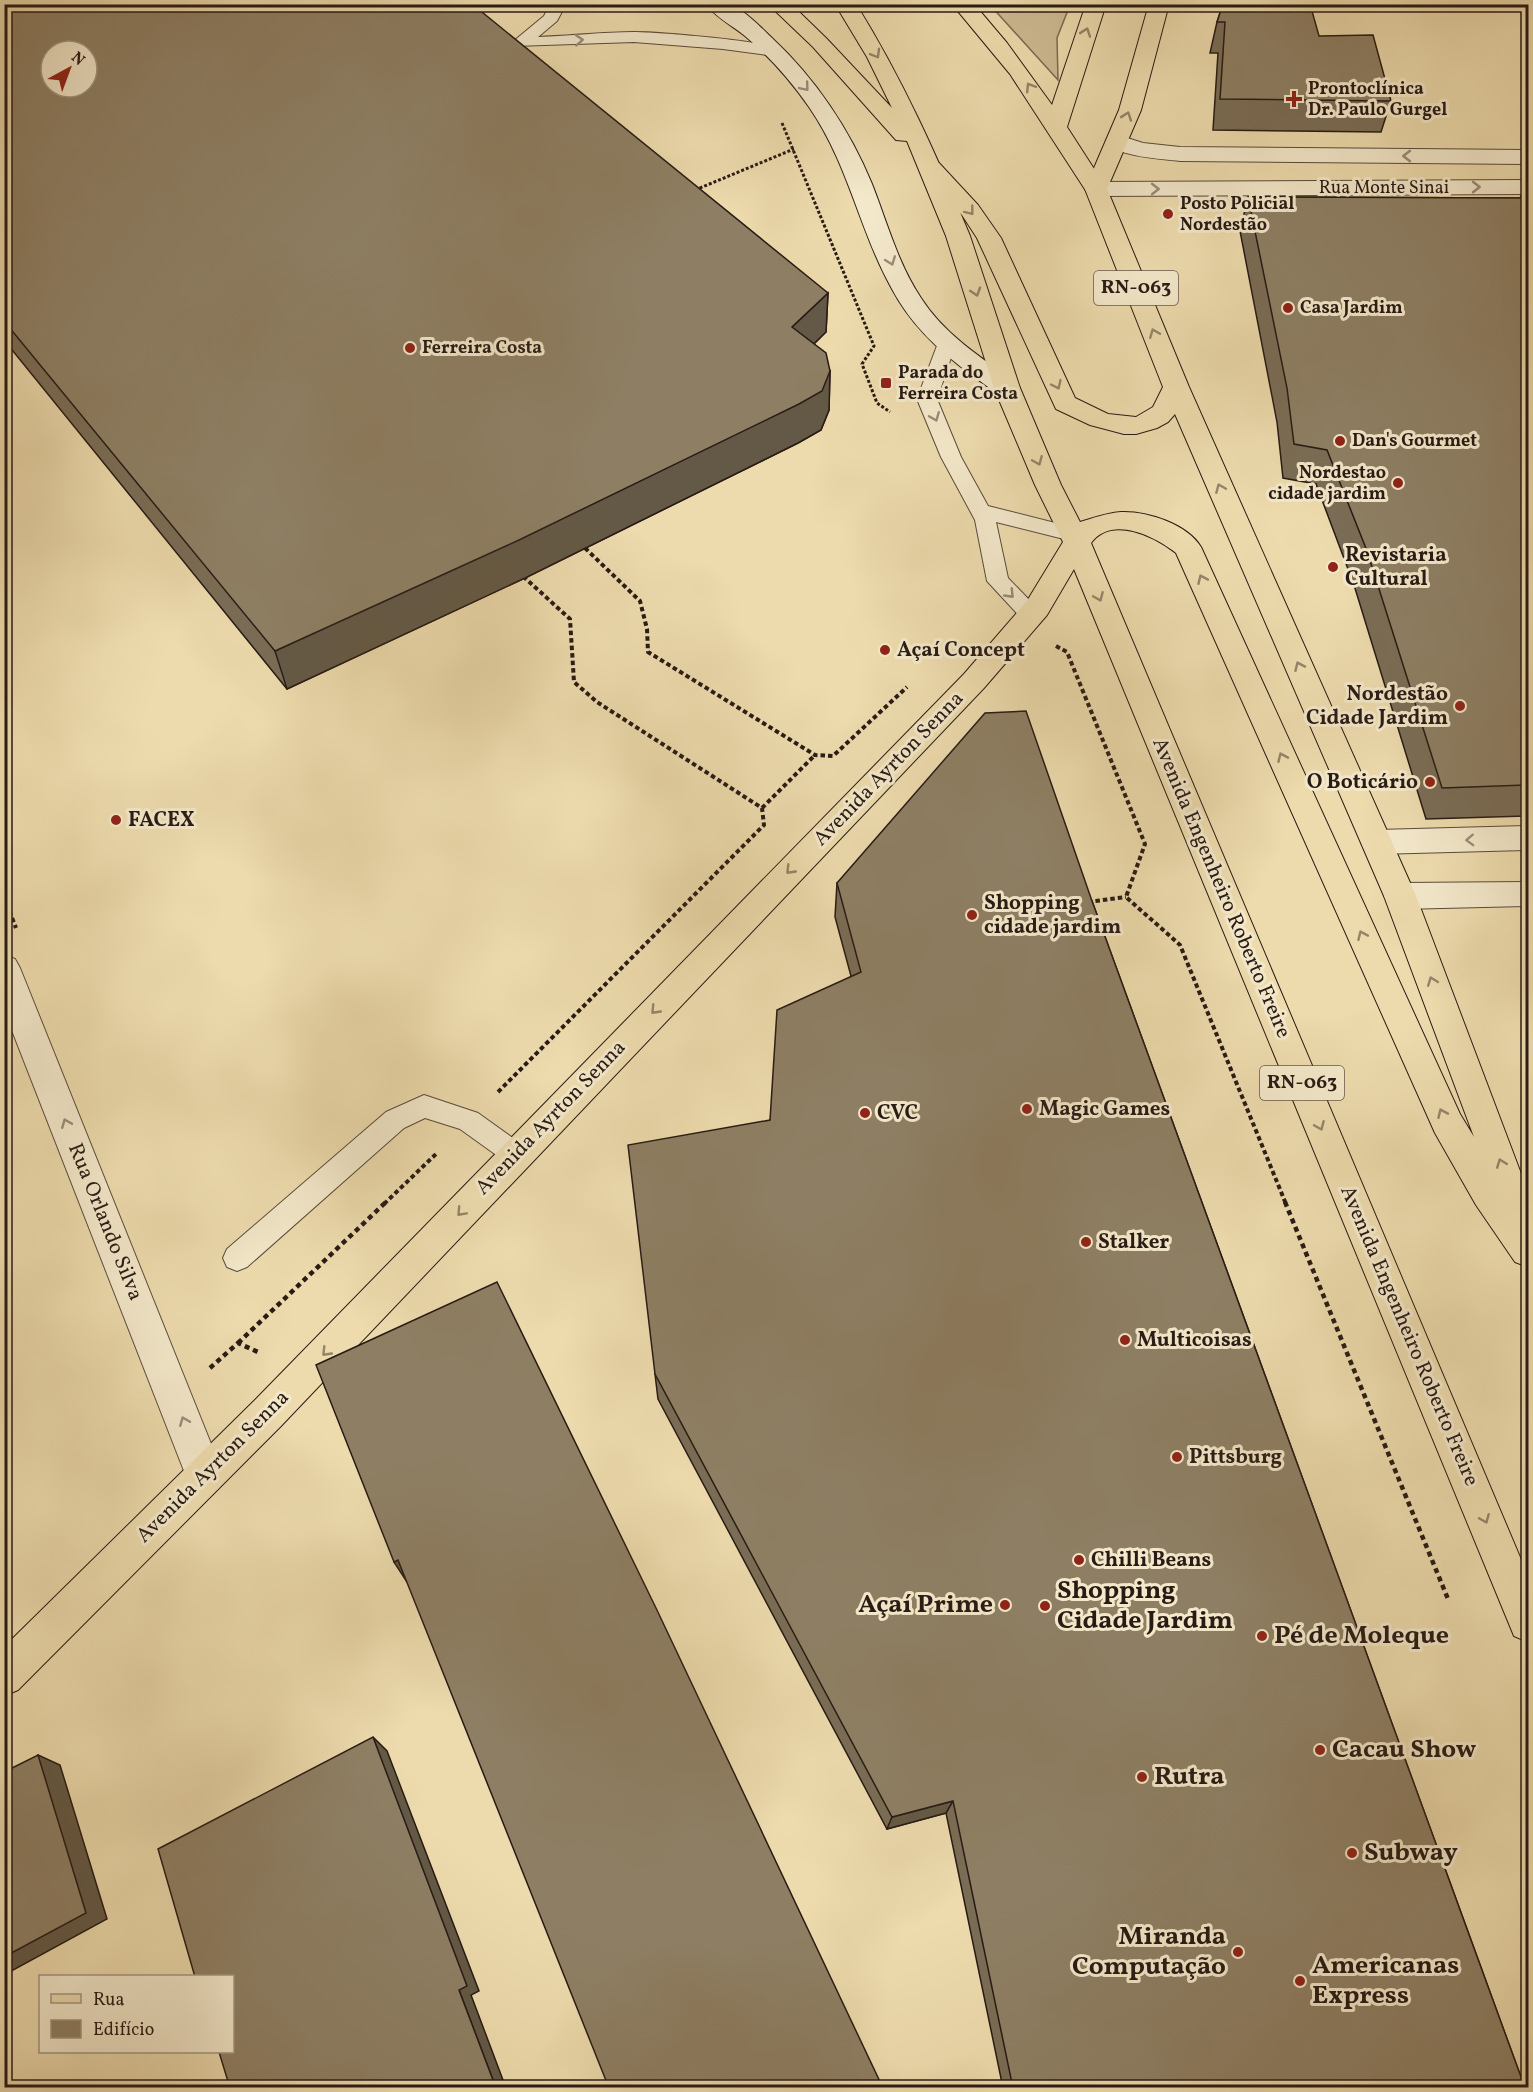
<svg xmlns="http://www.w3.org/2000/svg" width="1533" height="2092" viewBox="0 0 1533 2092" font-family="Vollkorn,serif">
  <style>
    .green { fill: #ccba93; stroke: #7a6a54; stroke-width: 1.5 }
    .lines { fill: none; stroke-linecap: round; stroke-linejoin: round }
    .service-casing { stroke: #594b3b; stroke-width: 2 }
    .minor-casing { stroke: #594b3b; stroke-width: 2 }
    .secondary-casing { stroke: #281b15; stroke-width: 2 }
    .primary-casing { stroke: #281b15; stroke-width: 2 }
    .trunk-casing { stroke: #281b15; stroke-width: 2 }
    .path-far2 { stroke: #281b15; stroke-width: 3; stroke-dasharray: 3 2; stroke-linecap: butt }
    .path-far1 { stroke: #281b15; stroke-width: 4; stroke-dasharray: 4.5 3; stroke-linecap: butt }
    .path { stroke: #281b15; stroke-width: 4.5; stroke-dasharray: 5 4; stroke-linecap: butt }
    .service { fill: #f3e8ca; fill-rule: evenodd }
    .minor { fill: #f3e8ca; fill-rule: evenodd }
    .secondary { fill: #f3e8ca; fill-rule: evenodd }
    .primary { fill: #eddbad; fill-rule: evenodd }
    .trunk { fill: #eddbad; fill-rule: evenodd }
    .wall { fill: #7a6d56; stroke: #281b15; stroke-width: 1.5 }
    .shaded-wall { fill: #635946; stroke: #281b15; stroke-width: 1.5 }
    .building { fill: #8e7f64; stroke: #281b15; stroke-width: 1.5; fill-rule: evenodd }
    .oneway { stroke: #948569 }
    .oneway2 { stroke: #988c79 }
    .poi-dot { fill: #8f2418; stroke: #f3e8ca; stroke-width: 2 }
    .labels { text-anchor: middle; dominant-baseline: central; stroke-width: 6; stroke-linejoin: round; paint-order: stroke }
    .far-poi-label { font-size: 18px; font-weight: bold; fill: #281b15; stroke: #f3e8ca; text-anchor: start }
    .far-street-label { font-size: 18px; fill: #281b15; stroke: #f3e8ca }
    .shield { fill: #f3e8ca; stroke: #65584b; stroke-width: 1.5 }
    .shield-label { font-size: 20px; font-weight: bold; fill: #281b15 }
    .poi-label { font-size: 21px; font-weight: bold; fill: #281b15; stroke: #f3e8ca; text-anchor: start }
    .street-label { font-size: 21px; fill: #281b15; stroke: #f3e8ca }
    .near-poi-label { font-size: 26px; font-weight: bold; fill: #281b15; stroke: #f3e8ca; text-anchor: start }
  </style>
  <rect width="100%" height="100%" fill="#eddbad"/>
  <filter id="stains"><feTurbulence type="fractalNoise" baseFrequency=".00333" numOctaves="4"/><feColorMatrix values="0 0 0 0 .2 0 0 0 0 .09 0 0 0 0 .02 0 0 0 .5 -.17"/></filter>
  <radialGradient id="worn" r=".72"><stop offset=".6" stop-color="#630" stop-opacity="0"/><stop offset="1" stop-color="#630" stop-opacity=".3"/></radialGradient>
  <polygon class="green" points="990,5 1070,5 1057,38 1058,80"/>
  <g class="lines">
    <defs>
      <g id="service">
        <path d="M550 4H566L557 21 538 37C570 36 602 32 634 32 654 32 775 41 783 51L775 56 723 49 634 42 515 46 513 43 515 40 544 16Z"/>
        <polygon points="947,337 954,339 956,343 937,399 961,457 988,506 1079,529 1082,534 1079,539 1072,541 996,522 1008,578 1039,610 1042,615 1039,620 1031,623 1023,620 987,581 975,520 941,457 917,399 938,343 940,339"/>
        <polygon points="424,1095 478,1113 524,1146 528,1154 524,1162 515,1166 506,1162 460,1129 425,1118 404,1128 247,1267 237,1271 227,1267 223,1258 227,1249 386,1112"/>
      </g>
      <g id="minor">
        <path d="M1118 135 1143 143 1180 147 1528 150V164L1180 161C1163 159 1117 157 1107 142L1110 137Z"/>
        <polygon points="1528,180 1528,194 1096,196 1088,194 1085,189 1088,184 1096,182"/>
        <polygon points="1528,826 1528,850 1377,854 1366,850 1362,842 1366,834 1377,830"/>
        <polygon points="1528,882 1528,906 1400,909 1389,905 1384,896 1389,887 1400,883"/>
        <polygon points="4,955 15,959 20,968 224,1476 218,1489 205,1495 192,1489 186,1476 4,1010"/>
      </g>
      <path id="secondary" d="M706 4C713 4 722 3 729 4 741 7 763 29 772 38 815 78 850 130 872 184 887 222 898 264 921 298 944 334 981 358 1016 382L1020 388 1016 394C998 398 986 385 972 375 940 352 911 325 892 289 859 230 849 165 809 107 791 81 769 56 745 36 733 26 715 17 706 4Z"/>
      <path id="primary" d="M1149 4H1169L1141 110 1107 189 1189 387 1416 896 1528 1192V1267L1515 1262 1476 1205 1435 1133 1176 553C1154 536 1112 515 1091 543L1528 1576V1642L1514 1636 1074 569 1047 615 984 688 281 1426 18 1690 4 1696V1647L255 1400 964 674 1027 601 1063 542 1035 485 994 388 946 236 950 231 958 229 966 231 970 236 1020 388 1061 485 1080 522C1093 518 1107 513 1121 512 1147 511 1187 524 1201 547L1460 1114 1474 1137 1384 896 1175 414 1168 422 1157 428 1136 434H1124L1090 425 1056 409 977 238 962 215 920 168 923 163 931 161 939 163 978 205 1001 238 1075 398 1108 414 1136 417 1153 407 1163 387 1085 189 1119 110Z"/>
      <g id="trunk">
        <path d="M768 4H791L827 39 892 108 867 57 835 4H856C902 78 937 156 970 236L966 241 958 243 950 241 946 236 907 141 896 140 813 47Z"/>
        <polygon points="952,4 974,4 1007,43 1052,105 1086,4 1106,4 1067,127 1107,189 1104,194 1096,196 1088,194 1010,74"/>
      </g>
    </defs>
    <use href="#service" class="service-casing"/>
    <use href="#minor" class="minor-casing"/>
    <use href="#secondary" class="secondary-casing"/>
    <use href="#primary" class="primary-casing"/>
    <use href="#trunk" class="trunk-casing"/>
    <g class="path-far2">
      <polyline points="782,123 874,346 862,364 877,403 890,412"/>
      <polyline points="695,190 794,149"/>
    </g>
    <g class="path-far1">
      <polyline points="585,548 640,601 647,629 648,652 815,755 833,756 907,687"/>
      <polyline points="1056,646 1067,652 1145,844 1126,897 1180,945 1286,1204"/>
      <polyline points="762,808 815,755"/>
      <polyline points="4,897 16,928"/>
      <polyline points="1088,902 1126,897"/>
      <polyline points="498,1092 764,825 762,808 597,702 574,682 570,619 525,578"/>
      <polyline points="384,1204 437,1153"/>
    </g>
    <g class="path">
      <polyline points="1285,1202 1448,1599"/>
      <polyline points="238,1343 386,1202"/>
      <polyline points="210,1368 238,1343 260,1353"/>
    </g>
    <use href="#service" class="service"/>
    <use href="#minor" class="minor"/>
    <use href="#secondary" class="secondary"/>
    <use href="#primary" class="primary"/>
    <use href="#trunk" class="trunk"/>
  </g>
  <g class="wall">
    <polygon points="4,4 828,293 826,332 814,344 830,371 829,410 821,430 798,443 525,578 287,689 4,340"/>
    <polygon points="1223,4 1319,36 1391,101 1381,132 1213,130 1218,53 1210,53 1217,22"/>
    <polygon points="1527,39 1528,39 1528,62 1523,50"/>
    <polygon points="1522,194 1528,194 1528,816 1426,819 1354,585 1316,484 1283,478 1277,422 1240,231 1248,197 1520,198"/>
    <polygon points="837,883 1092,901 1525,2088 1003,2088 946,1813 887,1829 658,1399 655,1374 770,1120 851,976 835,917"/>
  </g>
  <g class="shaded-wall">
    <polygon points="828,293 826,332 791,366 792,327"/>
    <polygon points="830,371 829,410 821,430 798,443 525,578 287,689 275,651"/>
    <polygon points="398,1560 407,1582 394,1562"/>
    <polygon points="373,1737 387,1751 479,1991 471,1995 506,2088 496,2088 459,1990"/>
    <polygon points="38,1755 60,1765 107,1919 4,1975 4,1957"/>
    <polygon points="953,1801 946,1813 887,1829 892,1817"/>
  </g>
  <g class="building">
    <path d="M4 4H472L828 293 792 327 826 353 830 371 822 391 799 404 519 540 275 651 4 321V191L8 190 4 186ZM51 51H87V87H51Z"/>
    <polygon points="1223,4 1310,4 1319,36 1373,35 1391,101 1220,99 1225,22 1217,22"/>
    <polygon points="1522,194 1528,194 1528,785 1442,788 1367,551 1327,450 1294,444 1287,388 1248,197 1523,198"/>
    <polygon points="1026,711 1092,901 1525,2088 1013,2088 953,1801 892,1817 655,1374 628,1145 770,1120 777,1010 861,972 837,883 985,713"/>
    <polygon points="497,1282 656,1608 883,2088 609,2088 398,1560 394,1562 316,1365"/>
    <polygon points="373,1737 467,1986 459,1990 496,2088 230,2088 219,2052 232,2052 232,1977 195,1977 158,1849"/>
    <polygon points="38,1755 86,1913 4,1957 4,1772"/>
  </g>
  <defs><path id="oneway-chevron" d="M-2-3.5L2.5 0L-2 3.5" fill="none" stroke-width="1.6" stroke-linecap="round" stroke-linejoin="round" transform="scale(1.5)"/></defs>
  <g class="oneway">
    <use href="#oneway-chevron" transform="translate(1086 32) rotate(-71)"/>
    <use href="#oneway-chevron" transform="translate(876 54) rotate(60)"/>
    <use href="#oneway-chevron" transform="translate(1030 87) rotate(-122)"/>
    <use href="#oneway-chevron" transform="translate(1127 116) rotate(-71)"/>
    <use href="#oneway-chevron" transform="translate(970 211) rotate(52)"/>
    <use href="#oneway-chevron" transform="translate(976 292) rotate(72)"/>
    <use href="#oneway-chevron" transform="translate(1154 333) rotate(-112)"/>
    <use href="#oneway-chevron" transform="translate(1057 385) rotate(65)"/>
    <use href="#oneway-chevron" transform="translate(1038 461) rotate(67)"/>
    <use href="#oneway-chevron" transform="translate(1220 488) rotate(-113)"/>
    <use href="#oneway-chevron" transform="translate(1202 579) rotate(-114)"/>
    <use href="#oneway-chevron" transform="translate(1099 597) rotate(67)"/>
    <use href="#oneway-chevron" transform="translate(1299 666) rotate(-114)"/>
    <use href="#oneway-chevron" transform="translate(1282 757) rotate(-114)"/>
    <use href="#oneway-chevron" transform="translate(790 870) rotate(134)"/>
    <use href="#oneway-chevron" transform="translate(1362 935) rotate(-114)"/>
    <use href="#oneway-chevron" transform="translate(1432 981) rotate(-111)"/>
    <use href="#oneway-chevron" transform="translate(655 1010) rotate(134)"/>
    <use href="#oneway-chevron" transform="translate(1442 1113) rotate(-114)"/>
    <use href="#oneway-chevron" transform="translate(1320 1126) rotate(67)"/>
    <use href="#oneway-chevron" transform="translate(1501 1163) rotate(-111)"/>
    <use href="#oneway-chevron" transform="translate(461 1212) rotate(133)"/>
    <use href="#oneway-chevron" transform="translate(326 1352) rotate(134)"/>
    <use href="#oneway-chevron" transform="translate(1485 1519) rotate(67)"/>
  </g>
  <g class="oneway2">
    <use href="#oneway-chevron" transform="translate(579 40) rotate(-3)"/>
    <use href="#oneway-chevron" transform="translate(805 87) rotate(50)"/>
    <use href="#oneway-chevron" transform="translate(1407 156) rotate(-180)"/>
    <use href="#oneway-chevron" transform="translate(1476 187)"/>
    <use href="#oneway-chevron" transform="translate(1155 189)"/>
    <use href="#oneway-chevron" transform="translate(891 261) rotate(69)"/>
    <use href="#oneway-chevron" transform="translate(935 417) rotate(68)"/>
    <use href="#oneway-chevron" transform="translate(1010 594) rotate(46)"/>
    <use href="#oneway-chevron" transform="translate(1470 840) rotate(178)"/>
    <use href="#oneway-chevron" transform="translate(66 1123) rotate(-112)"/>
    <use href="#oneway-chevron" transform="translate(184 1421) rotate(-112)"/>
  </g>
  <g class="poi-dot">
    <path d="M1291 90h6v6h6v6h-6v6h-6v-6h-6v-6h6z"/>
    <circle cx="1168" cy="214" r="6"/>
    <circle cx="1288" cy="308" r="6"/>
    <circle cx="410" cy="348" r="6"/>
    <rect x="880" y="377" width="12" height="12" rx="3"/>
    <circle cx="1340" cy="441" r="6"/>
    <circle cx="1398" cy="483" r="6"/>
    <circle cx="1333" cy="567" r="6"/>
    <circle cx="885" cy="650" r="6"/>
    <circle cx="1460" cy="706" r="6"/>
    <circle cx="1430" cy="782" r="6"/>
    <circle cx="116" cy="820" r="6"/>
    <circle cx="972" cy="915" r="6"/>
    <circle cx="1027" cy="1109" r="6"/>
    <circle cx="865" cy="1113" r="6"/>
    <circle cx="1086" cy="1242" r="6"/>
    <circle cx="1125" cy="1340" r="6"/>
    <circle cx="1177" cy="1457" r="6"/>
    <circle cx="1079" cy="1560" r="6"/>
    <circle cx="1005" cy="1605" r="6"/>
    <circle cx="1045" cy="1606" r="6"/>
    <circle cx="1262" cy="1636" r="6"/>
    <circle cx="1320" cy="1750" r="6"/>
    <circle cx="1142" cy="1777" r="6"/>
    <circle cx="1352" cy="1853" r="6"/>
    <circle cx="1238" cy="1952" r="6"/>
    <circle cx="1300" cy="1981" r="6"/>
  </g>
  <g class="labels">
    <g class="far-poi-label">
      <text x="1308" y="89">Prontoclínica<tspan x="1308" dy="21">Dr. Paulo Gurgel</tspan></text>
      <text x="1180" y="204">Posto Policial<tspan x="1180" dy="21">Nordestão</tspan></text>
      <text x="1300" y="308">Casa Jardim</text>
      <text x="422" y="348">Ferreira Costa</text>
      <text x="898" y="373">Parada do<tspan x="898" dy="21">Ferreira Costa</tspan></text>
      <text x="1352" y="441">Dan's Gourmet</text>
      <text x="1386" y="473" text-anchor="end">Nordestao<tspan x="1386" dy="21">cidade jardim</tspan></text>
    </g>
    <g class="far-street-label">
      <text x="1384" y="188">Rua Monte Sinai</text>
    </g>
    <g class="shield">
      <rect x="1094" y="271" width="84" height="34" rx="4.5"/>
      <rect x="1260" y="1066" width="84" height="34" rx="4.5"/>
    </g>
    <g class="shield-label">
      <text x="1136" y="288">RN-063</text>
      <text x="1302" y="1083">RN-063</text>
    </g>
    <g class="poi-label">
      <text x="1345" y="555">Revistaria<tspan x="1345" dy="24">Cultural</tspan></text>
      <text x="897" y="650">Açaí Concept</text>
      <text x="1448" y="694" text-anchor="end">Nordestão<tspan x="1448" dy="24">Cidade Jardim</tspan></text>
      <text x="1418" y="782" text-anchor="end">O Boticário</text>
      <text x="128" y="820">FACEX</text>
      <text x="984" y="903">Shopping<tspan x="984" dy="24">cidade jardim</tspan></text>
      <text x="1039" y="1109">Magic Games</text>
      <text x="877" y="1113">CVC</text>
      <text x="1098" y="1242">Stalker</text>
      <text x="1137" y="1340">Multicoisas</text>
      <text x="1189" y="1457">Pittsburg</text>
      <text x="1091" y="1560">Chilli Beans</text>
    </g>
    <g class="street-label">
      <text transform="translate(889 769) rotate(-46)">Avenida Ayrton Senna</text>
      <text transform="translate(1221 888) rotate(67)">Avenida Engenheiro Roberto Freire</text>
      <text transform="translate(551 1118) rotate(-46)">Avenida Ayrton Senna</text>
      <text transform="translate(105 1222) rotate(68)">Rua Orlando Silva</text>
      <text transform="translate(1409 1336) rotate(67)">Avenida Engenheiro Roberto Freire</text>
      <text transform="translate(213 1467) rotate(-45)">Avenida Ayrton Senna</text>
    </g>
    <g class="near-poi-label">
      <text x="1057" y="1591">Shopping<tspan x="1057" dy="30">Cidade Jardim</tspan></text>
      <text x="993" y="1605" text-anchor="end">Açaí Prime</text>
      <text x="1274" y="1636">Pé de Moleque</text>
      <text x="1332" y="1750">Cacau Show</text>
      <text x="1154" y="1777">Rutra</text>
      <text x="1364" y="1853">Subway</text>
      <text x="1226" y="1937" text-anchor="end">Miranda<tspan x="1226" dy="30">Computação</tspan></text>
      <text x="1312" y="1966">Americanas<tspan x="1312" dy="30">Express</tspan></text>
    </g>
  </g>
  <rect width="1533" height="2092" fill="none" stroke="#eddbad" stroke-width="24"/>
  <rect x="6" y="6" width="1521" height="2080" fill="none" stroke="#281b15" stroke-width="3"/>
  <rect x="12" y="12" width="1509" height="2068" fill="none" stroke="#281b15" stroke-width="1.5"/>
  <rect x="39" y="1975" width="195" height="78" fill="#f3e8ca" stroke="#a29682" stroke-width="1.5"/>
  <rect x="51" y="1994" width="30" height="9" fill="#eddbad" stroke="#a29682" stroke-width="1.5"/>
  <text x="93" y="2005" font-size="18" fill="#281b15">Rua</text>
  <rect x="51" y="2020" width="30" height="18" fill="#8e7f64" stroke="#a29682" stroke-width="1.5"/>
  <text x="93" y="2035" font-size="18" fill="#281b15">Edifício</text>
  <g transform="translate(69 69) rotate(41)"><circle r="28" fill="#f3e8ca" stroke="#a29682" stroke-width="1.5"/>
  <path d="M0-4.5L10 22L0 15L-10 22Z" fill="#8f2418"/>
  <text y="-9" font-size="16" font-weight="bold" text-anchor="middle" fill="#281b15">N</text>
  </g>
  <rect width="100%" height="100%" filter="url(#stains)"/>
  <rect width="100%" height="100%" fill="url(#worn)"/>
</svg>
